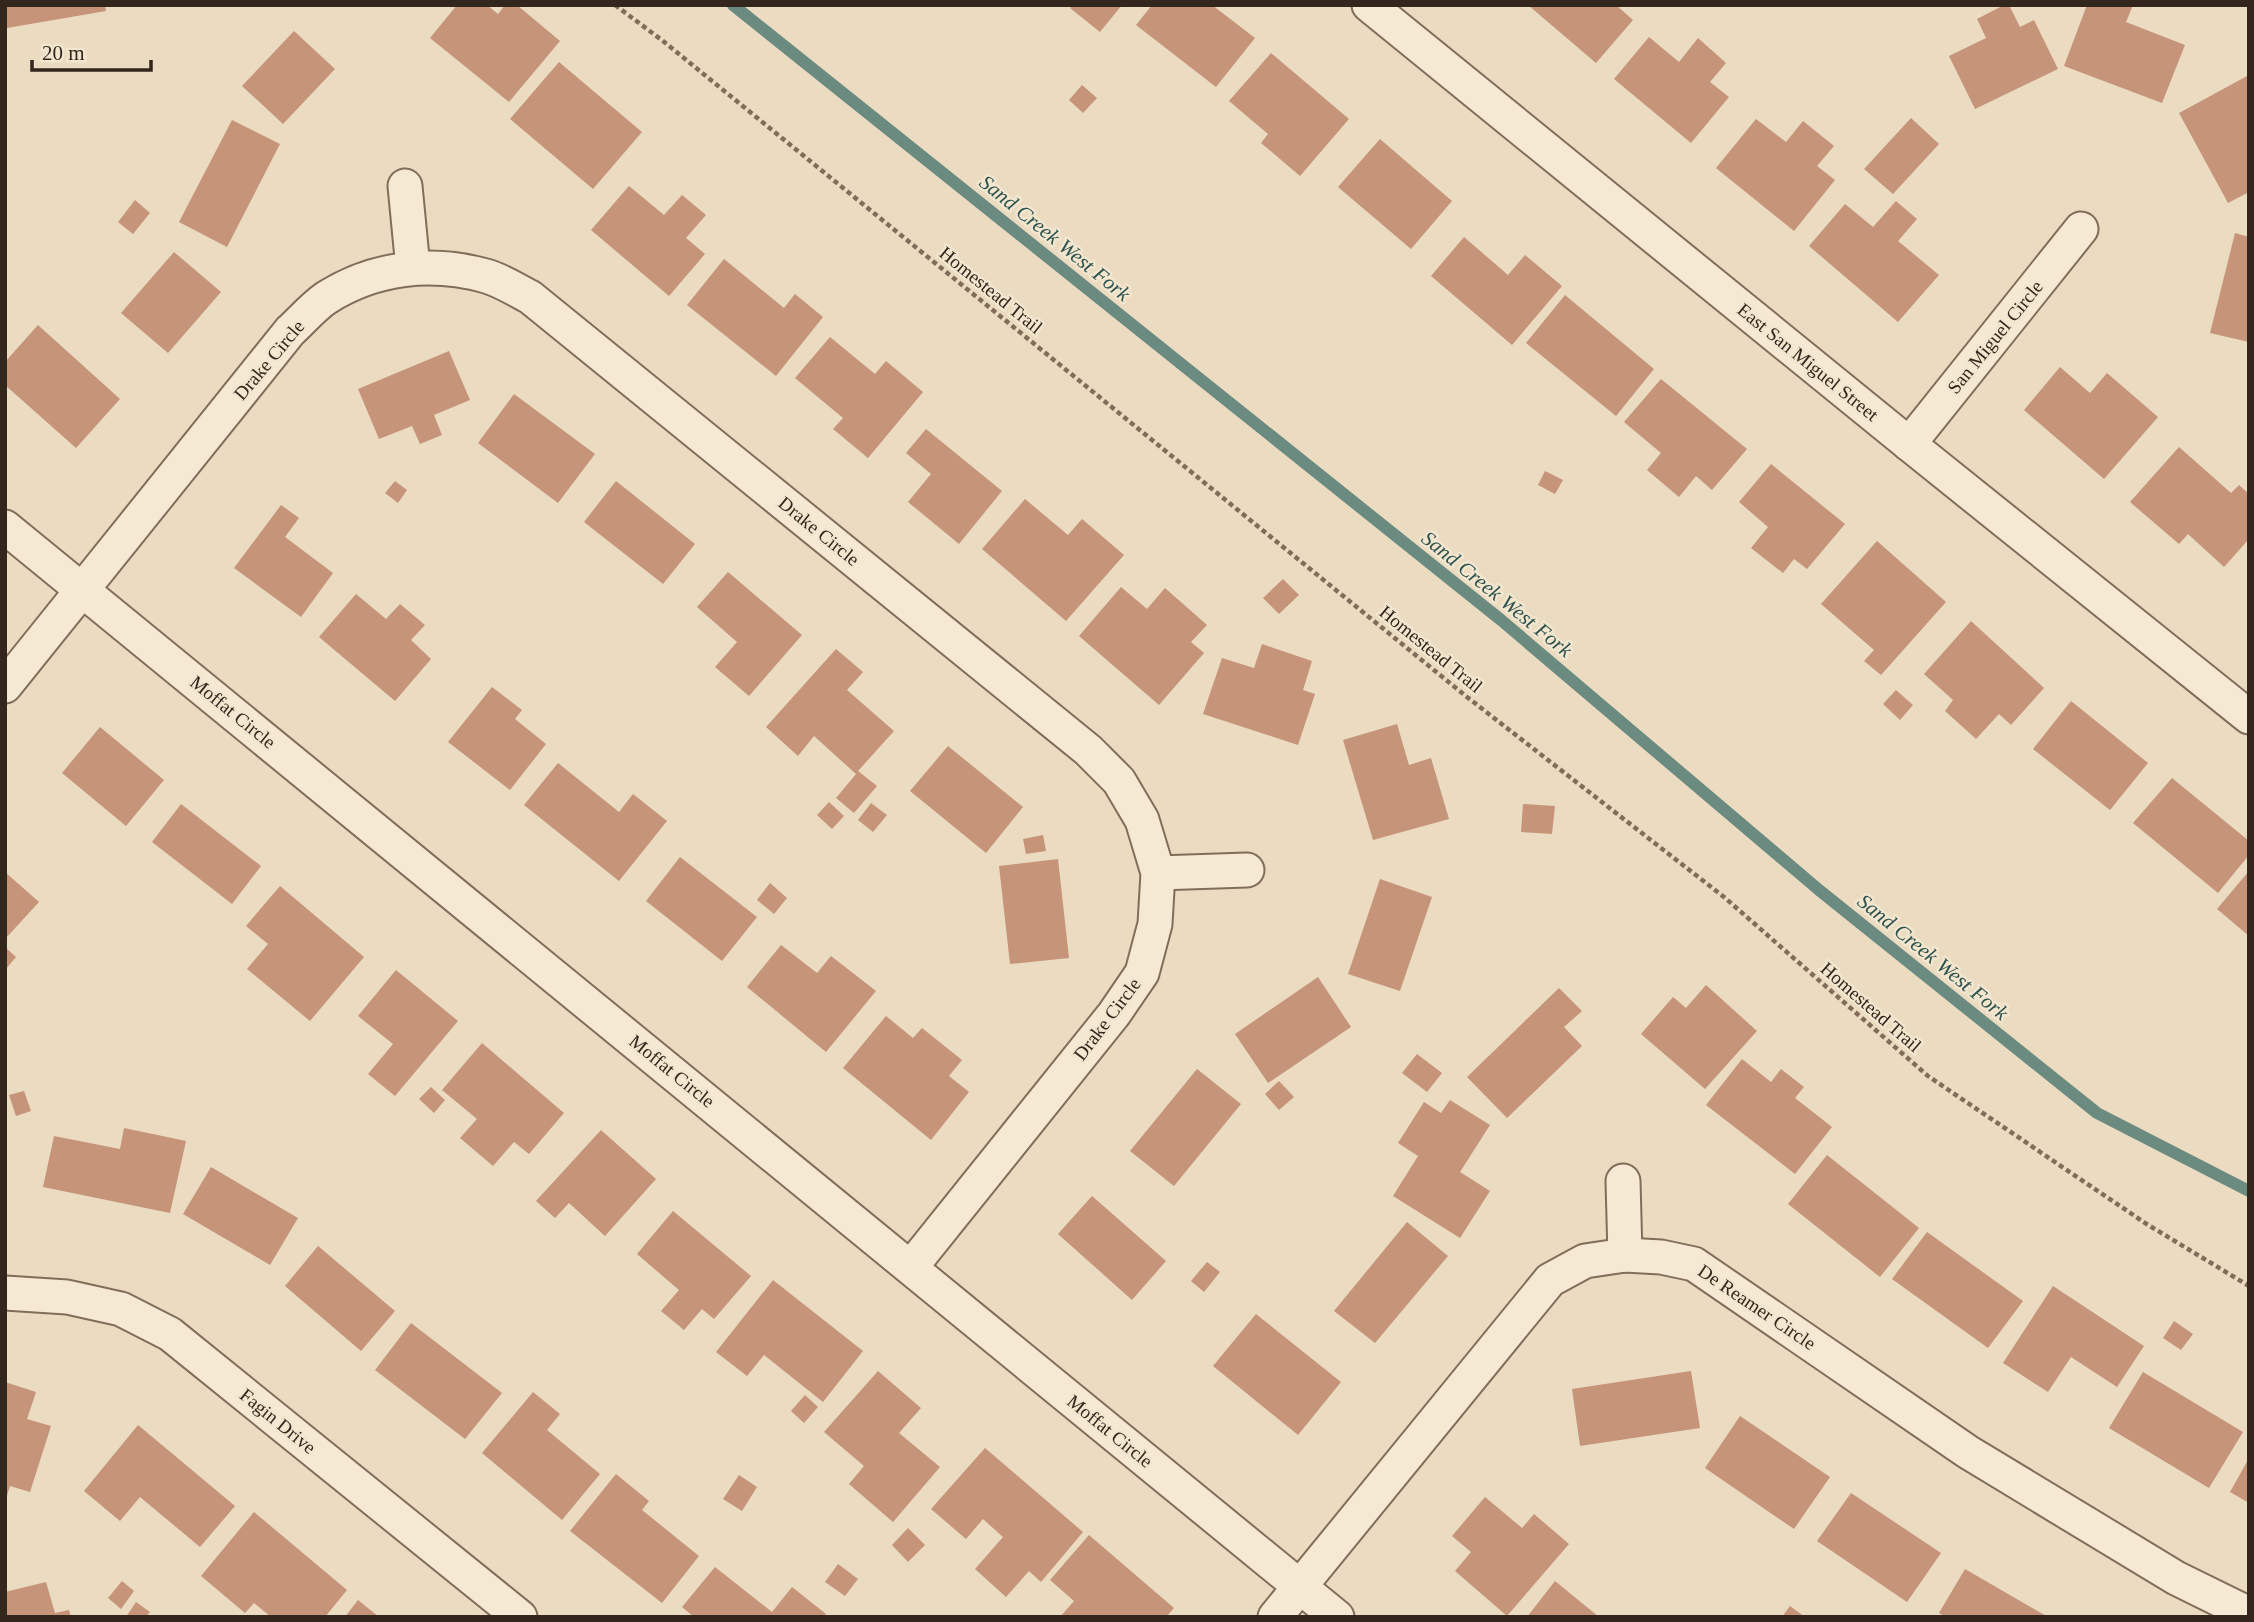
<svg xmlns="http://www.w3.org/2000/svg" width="2254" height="1622" viewBox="0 0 2254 1622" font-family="Georgia,serif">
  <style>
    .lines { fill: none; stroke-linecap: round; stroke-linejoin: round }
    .stream { stroke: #6b8a80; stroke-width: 12 }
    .building { fill: #c69479 }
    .street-casing { stroke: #826d5a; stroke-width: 37 }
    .path { stroke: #826d5a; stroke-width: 4.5; stroke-dasharray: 5 3.5; stroke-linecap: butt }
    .street { stroke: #f6e9d3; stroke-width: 33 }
    .labels { text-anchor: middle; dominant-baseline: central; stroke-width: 5; stroke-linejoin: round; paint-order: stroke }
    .street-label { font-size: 19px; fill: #33261d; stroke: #f2e6cf }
    .water-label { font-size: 21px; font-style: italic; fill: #2d514d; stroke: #f2e6cf }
  </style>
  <rect width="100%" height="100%" fill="#eadbc1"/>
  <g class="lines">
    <polyline class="stream" points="733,5 1501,620 1819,890 2097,1113 2249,1191"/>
  </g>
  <g class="building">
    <polygon points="5,5 105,5 106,11 7,28"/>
    <polygon points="457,5 487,5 498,14 505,5 517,5 560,41 509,102 430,38"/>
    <polygon points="1073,5 1122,5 1100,32 1070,8"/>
    <polygon points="1152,5 1212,5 1255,38 1216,87 1136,25"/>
    <polygon points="1528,5 1616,5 1633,20 1596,63"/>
    <polygon points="2004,5 2009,5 2020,27 2034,20 2058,69 1975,109 1949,56 1986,38 1977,19"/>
    <polygon points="2087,5 2133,5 2126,22 2185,45 2162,103 2064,66"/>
    <polygon points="294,31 335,69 283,124 242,86"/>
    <polygon points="1649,37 1679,62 1698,38 1726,63 1710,82 1729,97 1691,143 1614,79"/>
    <polygon points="1271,53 1349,119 1300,176 1261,143 1268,134 1229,101"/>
    <polygon points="559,62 642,132 593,189 510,119"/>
    <polygon points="2249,75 2249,192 2228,203 2179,113"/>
    <polygon points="1082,85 1097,98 1083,113 1069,100"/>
    <polygon points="1911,118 1939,144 1893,194 1864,169"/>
    <polygon points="1756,119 1786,142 1803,121 1834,146 1817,166 1835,180 1794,231 1716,168"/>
    <polygon points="232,120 280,144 227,247 179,222"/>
    <polygon points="1380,139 1452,201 1411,249 1338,187"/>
    <polygon points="629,186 664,215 682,195 706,215 686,238 705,254 669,296 591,230"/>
    <polygon points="135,200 150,213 133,234 118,222"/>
    <polygon points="1896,201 1917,219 1898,241 1939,275 1898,322 1809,246 1845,204 1873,227"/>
    <polygon points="2235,233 2249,237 2249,342 2210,333"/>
    <polygon points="1464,237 1508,275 1525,255 1562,286 1512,345 1431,276"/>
    <polygon points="174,252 221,292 168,353 121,313"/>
    <polygon points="724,259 784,308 795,294 823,317 776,376 687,305"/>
    <polygon points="1565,295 1654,369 1616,416 1526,343"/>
    <polygon points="38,325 120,399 76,448 5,385 5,362"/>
    <polygon points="830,337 875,374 886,361 923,392 868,458 833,429 843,418 795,378"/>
    <polygon points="449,351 470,400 434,415 442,435 420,444 412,426 379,439 358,389"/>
    <polygon points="2060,367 2090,393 2107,373 2158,417 2104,479 2024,410"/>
    <polygon points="1661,379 1747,449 1712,490 1696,476 1679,497 1647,470 1661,453 1624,422"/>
    <polygon points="514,394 595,454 558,503 478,443"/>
    <polygon points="926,429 1002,491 959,544 908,502 931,474 906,453"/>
    <polygon points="2179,447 2231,493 2239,485 2249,494 2249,539 2224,567 2188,534 2179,544 2130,502"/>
    <polygon points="1771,464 1845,524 1807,569 1794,559 1783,573 1751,548 1768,527 1739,502"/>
    <polygon points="1545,471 1563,480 1555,494 1538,485"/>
    <polygon points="395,481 407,490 398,503 385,493"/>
    <polygon points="616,481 695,544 663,584 584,522"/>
    <polygon points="1025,499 1068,535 1082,519 1124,555 1066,621 982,549"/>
    <polygon points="281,505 299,518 285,537 333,573 301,617 234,568"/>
    <polygon points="1877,541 1946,602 1881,675 1864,661 1874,650 1821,604"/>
    <polygon points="728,572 802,635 749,696 715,667 737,642 697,607"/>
    <polygon points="1283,579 1299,595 1279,614 1263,598"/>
    <polygon points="1121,587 1147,609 1165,588 1207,625 1191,642 1204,653 1159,705 1079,636"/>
    <polygon points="356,594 386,619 400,604 425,625 411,640 431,659 395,701 319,637"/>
    <polygon points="1971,621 2044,688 2011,725 1999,714 1976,739 1945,711 1953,700 1924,674"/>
    <polygon points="1262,644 1312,661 1303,690 1315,694 1298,745 1203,714 1222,658 1254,668"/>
    <polygon points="836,649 863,672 847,690 894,731 858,771 877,786 854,813 836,798 856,774 814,736 798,756 766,727"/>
    <polygon points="492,687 522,710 515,719 546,744 510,790 448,742"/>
    <polygon points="1896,690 1913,705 1900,720 1883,704"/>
    <polygon points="2071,701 2148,763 2110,810 2033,749"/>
    <polygon points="1397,724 1409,765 1431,758 1449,819 1373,840 1343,740"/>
    <polygon points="100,727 164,780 126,826 62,773"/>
    <polygon points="948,746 1023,807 986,853 910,791"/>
    <polygon points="558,763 619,812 633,794 667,821 619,881 524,805"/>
    <polygon points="2172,778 2249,841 2249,855 2218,893 2133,823"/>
    <polygon points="829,802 844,816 832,829 817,815"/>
    <polygon points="871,803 887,815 873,832 858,820"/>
    <polygon points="181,804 261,866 232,904 152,842"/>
    <polygon points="1523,804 1555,806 1552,834 1521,832"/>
    <polygon points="1043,835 1046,851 1026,854 1023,839"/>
    <polygon points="680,857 757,917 722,961 646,901"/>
    <polygon points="1058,859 1069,958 1010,964 999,866"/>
    <polygon points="2249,871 2249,936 2217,909"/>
    <polygon points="5,872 39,902 5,939"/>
    <polygon points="1380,879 1432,897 1400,991 1348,974"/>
    <polygon points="770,883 787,898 774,914 757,900"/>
    <polygon points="280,886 364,957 310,1021 247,969 268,944 246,926"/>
    <polygon points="781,945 817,973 831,956 876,991 826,1052 747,987"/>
    <polygon points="5,947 16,957 5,970"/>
    <polygon points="396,970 458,1021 395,1096 368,1074 393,1044 358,1016"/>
    <polygon points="1318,977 1351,1027 1268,1083 1235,1034"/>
    <polygon points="1706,985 1757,1031 1705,1089 1641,1034 1673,997 1686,1008"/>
    <polygon points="1559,988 1582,1011 1564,1027 1582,1046 1507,1118 1467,1077"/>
    <polygon points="886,1016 913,1038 922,1028 962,1060 949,1076 969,1092 931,1140 843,1068"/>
    <polygon points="482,1043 564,1113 529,1154 514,1142 493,1166 460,1138 477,1119 442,1090"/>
    <polygon points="1417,1054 1442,1073 1427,1092 1402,1073"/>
    <polygon points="1742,1059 1771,1082 1781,1069 1804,1087 1795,1098 1832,1127 1795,1174 1706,1105"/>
    <polygon points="1197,1069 1241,1104 1174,1186 1130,1151"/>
    <polygon points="1279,1081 1294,1097 1279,1110 1265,1094"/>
    <polygon points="431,1087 445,1100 434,1113 419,1099"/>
    <polygon points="24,1091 31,1111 16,1116 9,1095"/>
    <polygon points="1450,1100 1490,1125 1460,1172 1490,1191 1460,1238 1393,1196 1418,1156 1398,1143 1424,1102 1441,1113"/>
    <polygon points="124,1128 186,1141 170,1213 43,1187 54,1136 120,1149"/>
    <polygon points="601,1130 656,1179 605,1236 569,1203 555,1218 536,1201"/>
    <polygon points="1827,1155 1919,1228 1880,1277 1788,1204"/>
    <polygon points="211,1167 298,1218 270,1265 183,1214"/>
    <polygon points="1092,1196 1166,1261 1132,1300 1058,1234"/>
    <polygon points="673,1211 751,1276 714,1319 702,1309 684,1330 661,1311 679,1290 637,1254"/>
    <polygon points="1407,1222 1448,1256 1375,1343 1334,1311"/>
    <polygon points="1927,1232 2023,1301 1988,1348 1892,1279"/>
    <polygon points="318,1246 395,1311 361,1351 285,1286"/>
    <polygon points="1207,1262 1220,1272 1204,1292 1191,1281"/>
    <polygon points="773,1280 863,1351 823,1402 764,1355 747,1376 716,1352"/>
    <polygon points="2053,1286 2144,1346 2117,1387 2071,1357 2048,1392 2003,1363"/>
    <polygon points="1256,1314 1341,1382 1298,1435 1213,1366"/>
    <polygon points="2174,1321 2193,1334 2181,1350 2163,1338"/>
    <polygon points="411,1323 502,1393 465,1439 375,1370"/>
    <polygon points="878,1371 921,1408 899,1433 940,1467 893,1522 849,1484 864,1466 824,1432"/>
    <polygon points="1691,1371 1700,1428 1580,1446 1572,1389"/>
    <polygon points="2143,1372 2243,1432 2209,1488 2109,1428"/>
    <polygon points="5,1382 36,1392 27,1419 51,1426 30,1492 10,1486 6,1499"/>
    <polygon points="533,1392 560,1414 547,1430 600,1474 562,1520 482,1453"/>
    <polygon points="805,1395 818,1407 804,1423 791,1411"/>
    <polygon points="1740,1416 1830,1477 1794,1529 1705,1468"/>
    <polygon points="138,1425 235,1506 200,1547 140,1497 120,1521 84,1491"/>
    <polygon points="985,1448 1083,1532 1041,1582 1029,1571 1006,1597 975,1569 1003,1537 983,1519 966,1539 931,1509"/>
    <polygon points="2249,1458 2249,1503 2230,1492"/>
    <polygon points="616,1474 649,1501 642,1510 699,1556 662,1603 570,1531"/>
    <polygon points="739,1475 757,1487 742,1511 723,1499"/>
    <polygon points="1851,1493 1941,1553 1907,1602 1817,1541"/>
    <polygon points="1485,1497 1522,1528 1534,1514 1569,1544 1507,1616 1455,1571 1471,1552 1452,1536"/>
    <polygon points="254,1512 347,1590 325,1617 271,1617 254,1603 245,1613 201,1576"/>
    <polygon points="908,1528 925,1545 908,1562 892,1545"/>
    <polygon points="1089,1535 1174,1608 1166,1617 1060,1617 1074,1601 1050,1580"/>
    <polygon points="838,1564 858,1579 845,1596 825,1582"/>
    <polygon points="715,1567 772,1612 792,1587 826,1614 824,1617 694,1617 682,1607"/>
    <polygon points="1965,1569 2048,1617 1945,1617 1939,1613"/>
    <polygon points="122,1581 134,1591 121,1609 108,1598"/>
    <polygon points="1555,1581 1599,1617 1527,1617"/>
    <polygon points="46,1582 55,1613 69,1610 71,1617 5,1617 5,1592"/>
    <polygon points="358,1600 379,1617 345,1617"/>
    <polygon points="136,1602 150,1612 146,1617 126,1617"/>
    <polygon points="1790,1606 1805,1617 1782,1617"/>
  </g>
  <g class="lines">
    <defs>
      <g id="street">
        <polyline points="1369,5 1909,444 2249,717"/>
        <polyline points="405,186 413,268"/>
        <polyline points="1909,444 2081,229"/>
        <polyline points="5,527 1337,1617"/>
        <path d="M5 686 290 331C302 320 313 307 326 298 375 267 431 261 486 276 501 280 516 290 530 297L1088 750 1119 781 1142 820 1158 873 1155 924 1142 973 1114 1014 911 1267"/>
        <polyline points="1158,873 1247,870"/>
        <polyline points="1623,1181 1625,1255"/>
        <polyline points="5,1293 67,1297 121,1309 170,1334 520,1617"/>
        <polyline points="1275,1617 1550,1280 1585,1261 1625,1255 1661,1257 1694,1264 1968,1452 2176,1578 2249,1614"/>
      </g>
    </defs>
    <use href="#street" class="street-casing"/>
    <polyline class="path" points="615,5 663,41 1467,697 1724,897 1928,1076 2145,1223 2249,1286"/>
    <use href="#street" class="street"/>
  </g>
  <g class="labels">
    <g class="street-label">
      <text transform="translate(991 290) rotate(39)">Homestead Trail</text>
      <text transform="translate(1995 337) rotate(-51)">San Miguel Circle</text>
      <text transform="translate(269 360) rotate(-50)">Drake Circle</text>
      <text transform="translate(1808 362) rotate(39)">East San Miguel Street</text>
      <text transform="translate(819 531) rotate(39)">Drake Circle</text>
      <text transform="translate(1431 649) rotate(39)">Homestead Trail</text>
      <text transform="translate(233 712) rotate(39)">Moffat Circle</text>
      <text transform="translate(1871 1007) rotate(41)">Homestead Trail</text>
      <text transform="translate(1107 1019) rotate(-53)">Drake Circle</text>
      <text transform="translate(672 1071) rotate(39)">Moffat Circle</text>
      <text transform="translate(1757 1307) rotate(34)">De Reamer Circle</text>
      <text transform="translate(278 1421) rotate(39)">Fagin Drive</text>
      <text transform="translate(1110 1431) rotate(39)">Moffat Circle</text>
    </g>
    <g class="water-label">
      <text transform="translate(1055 238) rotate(39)">Sand Creek West Fork</text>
      <text transform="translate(1497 594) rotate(39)">Sand Creek West Fork</text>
      <text transform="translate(1933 957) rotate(39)">Sand Creek West Fork</text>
    </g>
  </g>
  <rect width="2254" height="1622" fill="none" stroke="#33261d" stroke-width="14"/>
  <path d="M32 60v10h119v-10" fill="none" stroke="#33261d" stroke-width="3.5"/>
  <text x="42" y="60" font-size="21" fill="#33261d" stroke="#f2e6cf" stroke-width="5" paint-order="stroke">20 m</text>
</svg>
